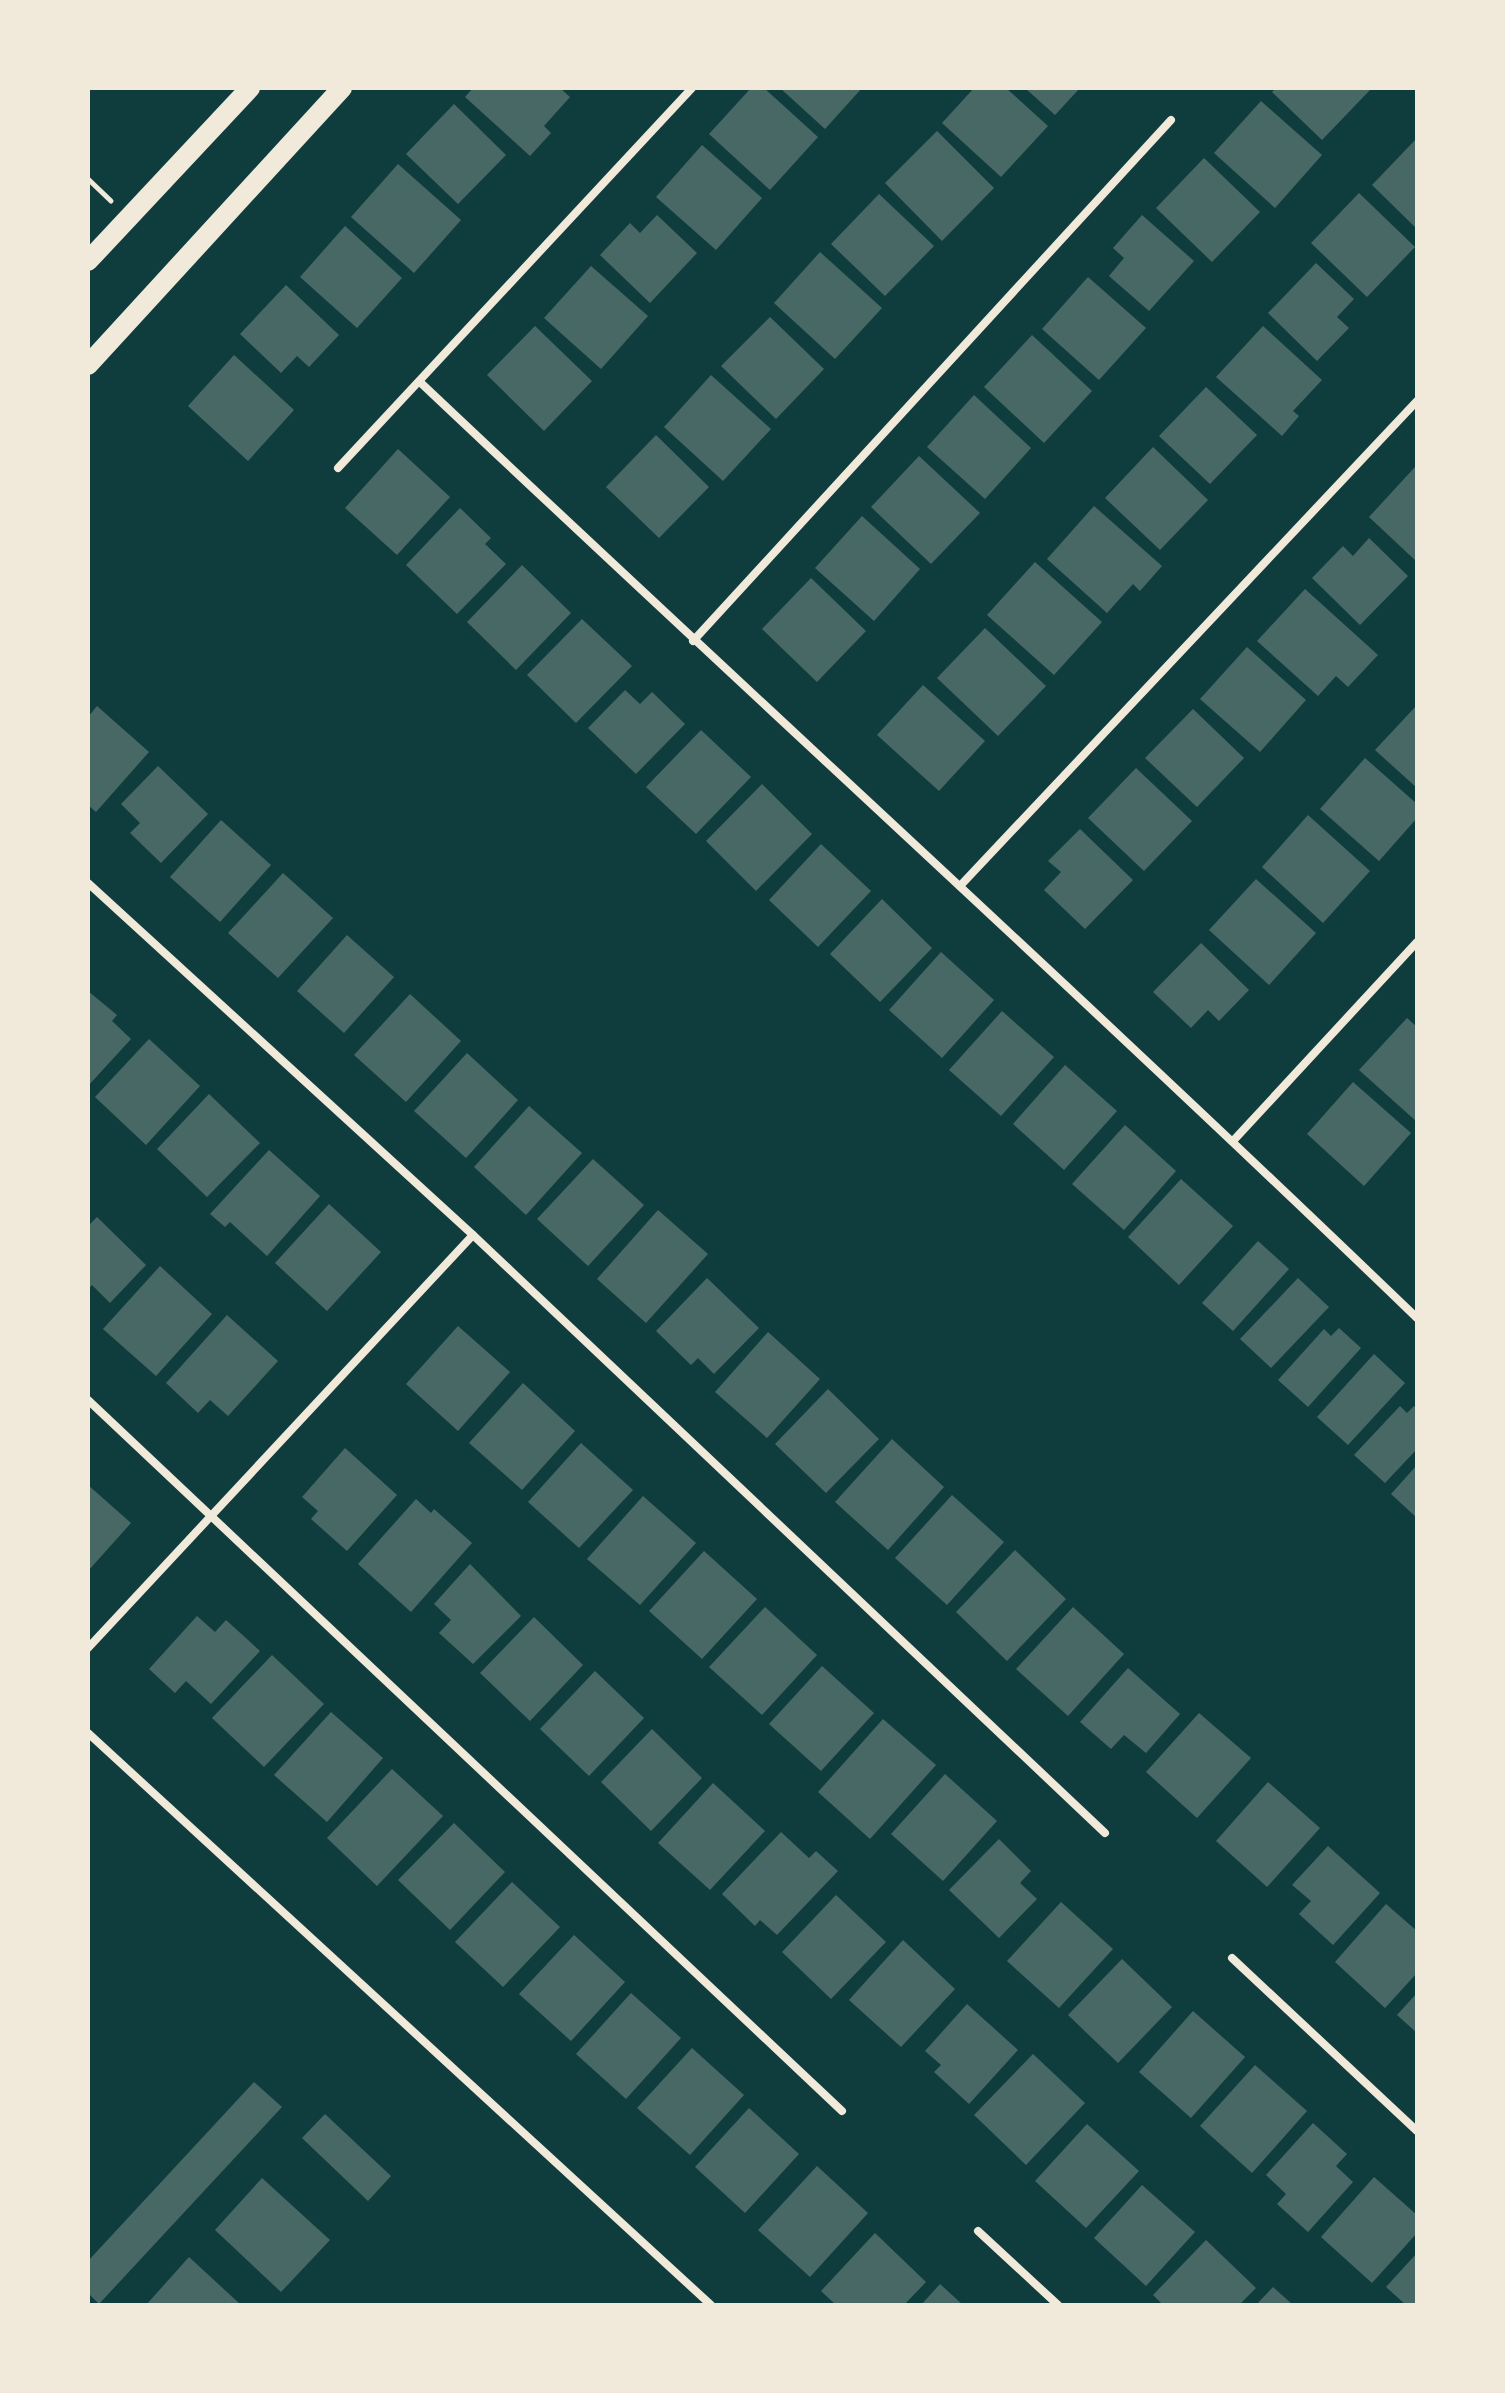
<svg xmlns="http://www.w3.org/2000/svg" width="1505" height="2393" viewBox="0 0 1505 2393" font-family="'Roboto Condensed',sans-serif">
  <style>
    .building { fill: #486865 }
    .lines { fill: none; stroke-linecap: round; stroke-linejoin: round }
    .path { stroke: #f1e9da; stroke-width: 5 }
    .minor { stroke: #f1e9da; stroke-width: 8 }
    .primary { stroke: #f1e9da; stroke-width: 20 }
  </style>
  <rect width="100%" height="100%" fill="#0f3d3e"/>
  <g class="building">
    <polygon points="473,88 560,88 570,97 544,126 551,133 530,156 465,97"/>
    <polygon points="751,88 764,88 818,137 770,190 709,134"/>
    <polygon points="780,88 862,88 825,129"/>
    <polygon points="974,88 1006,88 1048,126 1001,177 942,123"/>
    <polygon points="1025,88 1080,88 1055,115"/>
    <polygon points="1276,88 1368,88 1370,90 1322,140 1272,92"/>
    <polygon points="1261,101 1322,155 1275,208 1214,153"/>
    <polygon points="454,104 506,155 458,204 406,154"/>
    <polygon points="937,131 994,188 942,241 885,183"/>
    <polygon points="1417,138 1417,229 1372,185"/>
    <polygon points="702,145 762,198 716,250 656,197"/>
    <polygon points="1204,158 1260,212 1212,262 1156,208"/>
    <polygon points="398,164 461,220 414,273 351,217"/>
    <polygon points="1359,193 1415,247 1367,297 1311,243"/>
    <polygon points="879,194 934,246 885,296 831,244"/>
    <polygon points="657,215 697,253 650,303 600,255 630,223 640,233"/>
    <polygon points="1142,215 1194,261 1149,311 1109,276 1124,258 1113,248"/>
    <polygon points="345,226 402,278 357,328 300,277"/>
    <polygon points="820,252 882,308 835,359 774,303"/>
    <polygon points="1316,263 1354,299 1337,317 1349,328 1317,361 1268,313"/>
    <polygon points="591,266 648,316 601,369 544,318"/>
    <polygon points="1088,277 1146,328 1099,380 1042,329"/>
    <polygon points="286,285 339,335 309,367 297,356 281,373 240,334"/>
    <polygon points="770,317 824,369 776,419 721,366"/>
    <polygon points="535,326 592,381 544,431 487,375"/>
    <polygon points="1263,326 1322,380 1293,411 1299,416 1282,436 1216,377"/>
    <polygon points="1032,335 1092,391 1044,443 984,387"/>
    <polygon points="234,355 294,410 248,461 188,406"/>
    <polygon points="711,375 771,429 723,481 664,427"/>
    <polygon points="1206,387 1257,435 1210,484 1159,436"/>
    <polygon points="974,395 1031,448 985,499 927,447"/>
    <polygon points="656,435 709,487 659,538 606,487"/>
    <polygon points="1153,447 1208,500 1160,550 1105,498"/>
    <polygon points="398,449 450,497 397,555 345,508"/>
    <polygon points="919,456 980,513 931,564 871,507"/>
    <polygon points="1415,467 1417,468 1417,562 1369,517"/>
    <polygon points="1094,506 1162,566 1140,591 1133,584 1107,613 1047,559"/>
    <polygon points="460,508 491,538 485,544 506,564 457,614 406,565"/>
    <polygon points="862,516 920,569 874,621 815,568"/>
    <polygon points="1369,538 1408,576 1360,625 1312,578 1343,546 1353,556"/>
    <polygon points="1035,562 1102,622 1054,675 987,615"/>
    <polygon points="522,565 571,613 516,670 467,622"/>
    <polygon points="811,578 866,631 817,682 762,629"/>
    <polygon points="1305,589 1378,655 1348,687 1336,676 1318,696 1257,641"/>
    <polygon points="582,619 632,666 576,723 527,675"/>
    <polygon points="985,628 1046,686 998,736 937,678"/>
    <polygon points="1247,647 1306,700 1260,752 1200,699"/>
    <polygon points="923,685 985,741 939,791 877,735"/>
    <polygon points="625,690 640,704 652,692 685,724 636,774 588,728"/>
    <polygon points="1417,705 1417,788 1375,750"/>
    <polygon points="97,706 149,752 96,812 88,805 88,717"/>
    <polygon points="1193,709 1244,758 1197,807 1145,758"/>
    <polygon points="701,730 751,777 696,834 646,787"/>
    <polygon points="1365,758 1417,804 1417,818 1379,861 1320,809"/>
    <polygon points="158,766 208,814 161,863 130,833 140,823 121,804"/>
    <polygon points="1136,768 1192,821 1144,871 1088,818"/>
    <polygon points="762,784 812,834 756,891 706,841"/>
    <polygon points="1308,815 1370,871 1323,923 1262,867"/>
    <polygon points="221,820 271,865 220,922 170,877"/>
    <polygon points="1080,829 1133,880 1085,929 1044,890 1061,872 1048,861"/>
    <polygon points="821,844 871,891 818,947 769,900"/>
    <polygon points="283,873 333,918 278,978 228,933"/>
    <polygon points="1256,879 1316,933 1269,985 1209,930"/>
    <polygon points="882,899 932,948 880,1002 830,954"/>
    <polygon points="347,935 394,977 344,1033 297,991"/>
    <polygon points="1201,943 1249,990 1219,1021 1208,1010 1191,1028 1153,992"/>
    <polygon points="941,952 994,1000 942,1058 889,1010"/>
    <polygon points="88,991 117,1015 112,1021 131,1039 88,1086"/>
    <polygon points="410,994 461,1041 406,1102 354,1055"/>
    <polygon points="1002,1011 1054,1057 1001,1116 949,1070"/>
    <polygon points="1407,1018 1417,1027 1417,1122 1359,1070"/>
    <polygon points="149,1039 200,1086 146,1145 95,1097"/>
    <polygon points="467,1053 518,1100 466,1158 414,1111"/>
    <polygon points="1065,1065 1117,1111 1064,1170 1013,1124"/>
    <polygon points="1353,1082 1411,1133 1364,1186 1307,1134"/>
    <polygon points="209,1094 260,1143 207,1197 157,1149"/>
    <polygon points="529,1106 582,1153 526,1215 474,1167"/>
    <polygon points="1125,1125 1176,1171 1124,1230 1072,1184"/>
    <polygon points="269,1150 320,1196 267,1256 230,1222 225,1227 210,1214"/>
    <polygon points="593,1159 644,1205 588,1266 537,1219"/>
    <polygon points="1181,1179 1233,1226 1179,1285 1128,1237"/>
    <polygon points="329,1204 381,1252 327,1311 275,1263"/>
    <polygon points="658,1210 708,1254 646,1323 597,1279"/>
    <polygon points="97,1217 146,1265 110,1303 92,1285 88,1289 88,1226"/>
    <polygon points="1258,1241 1289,1269 1233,1331 1202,1303"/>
    <polygon points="160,1266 212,1314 156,1376 103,1329"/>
    <polygon points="707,1278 759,1328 714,1374 698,1358 691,1365 656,1331"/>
    <polygon points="1298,1278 1329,1307 1271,1368 1240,1339"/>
    <polygon points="227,1315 278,1361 228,1416 210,1400 198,1413 166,1383"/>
    <polygon points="458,1326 510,1372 458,1431 406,1384"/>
    <polygon points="1339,1328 1361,1348 1308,1407 1278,1380 1324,1329 1331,1336"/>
    <polygon points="768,1332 820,1379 767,1438 715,1392"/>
    <polygon points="1374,1354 1405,1383 1348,1445 1317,1417"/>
    <polygon points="523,1383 575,1431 522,1490 469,1443"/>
    <polygon points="828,1389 879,1439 826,1493 775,1444"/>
    <polygon points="1400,1406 1407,1413 1414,1406 1417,1409 1417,1449 1385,1483 1354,1455"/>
    <polygon points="892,1439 944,1487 888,1550 835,1502"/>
    <polygon points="581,1443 633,1490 579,1548 528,1502"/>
    <polygon points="345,1448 397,1495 347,1551 311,1519 318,1511 302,1497"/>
    <polygon points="1417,1465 1417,1518 1391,1494"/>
    <polygon points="88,1485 131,1523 88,1571"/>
    <polygon points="952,1495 1004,1542 947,1605 895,1558"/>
    <polygon points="643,1496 696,1543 640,1605 587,1559"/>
    <polygon points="416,1499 431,1513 434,1509 472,1543 411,1612 358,1564"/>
    <polygon points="1015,1550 1066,1599 1007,1661 956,1612"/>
    <polygon points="704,1551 757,1599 702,1659 649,1611"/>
    <polygon points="470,1564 521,1616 473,1664 439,1633 451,1620 434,1604"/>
    <polygon points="765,1607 817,1655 762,1715 709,1667"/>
    <polygon points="1073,1607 1124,1654 1068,1716 1016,1669"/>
    <polygon points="197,1616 215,1632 226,1620 260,1651 211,1704 186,1681 175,1693 149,1669"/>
    <polygon points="534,1617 583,1665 530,1721 480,1673"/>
    <polygon points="272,1655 324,1704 264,1767 212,1718"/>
    <polygon points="822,1666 874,1713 821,1771 769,1724"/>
    <polygon points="1128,1668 1180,1714 1146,1753 1124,1735 1111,1749 1080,1722"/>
    <polygon points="595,1671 644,1718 589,1776 540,1729"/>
    <polygon points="331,1712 383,1758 327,1822 274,1775"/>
    <polygon points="1199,1713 1251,1758 1197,1818 1146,1772"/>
    <polygon points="883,1719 936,1765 870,1839 818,1792"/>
    <polygon points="652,1729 702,1778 651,1831 601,1782"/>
    <polygon points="392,1769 443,1816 377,1886 327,1838"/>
    <polygon points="945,1774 997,1821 943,1881 891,1834"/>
    <polygon points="1268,1782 1320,1828 1267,1887 1216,1841"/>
    <polygon points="713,1783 765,1831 710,1890 658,1843"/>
    <polygon points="454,1823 505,1872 450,1930 398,1880"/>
    <polygon points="781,1832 809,1858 816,1851 838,1871 777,1935 760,1920 755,1926 722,1894"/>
    <polygon points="999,1839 1031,1871 1020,1883 1037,1899 999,1938 949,1890"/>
    <polygon points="1328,1846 1380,1893 1333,1945 1299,1914 1311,1901 1292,1885"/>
    <polygon points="512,1882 560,1927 503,1987 455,1942"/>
    <polygon points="836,1895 886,1942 831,1999 782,1952"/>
    <polygon points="1061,1902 1113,1949 1059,2008 1007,1961"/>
    <polygon points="1386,1904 1417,1931 1417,1973 1385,2008 1335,1962"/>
    <polygon points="574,1935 625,1982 571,2041 519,1994"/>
    <polygon points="903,1940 955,1989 901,2047 849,2000"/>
    <polygon points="1122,1959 1172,2007 1118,2063 1068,2015"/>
    <polygon points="631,1993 681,2038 626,2099 576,2054"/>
    <polygon points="1417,1993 1417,2033 1397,2015"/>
    <polygon points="967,2004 1018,2050 969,2104 934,2072 941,2065 925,2051"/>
    <polygon points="1193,2011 1245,2057 1191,2118 1139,2072"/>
    <polygon points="692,2048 744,2095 690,2155 637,2108"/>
    <polygon points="1033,2054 1085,2103 1026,2165 974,2115"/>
    <polygon points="1255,2065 1307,2111 1252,2173 1200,2126"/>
    <polygon points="254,2082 282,2107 99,2304 88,2293 88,2261"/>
    <polygon points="749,2108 799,2154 745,2213 695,2167"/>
    <polygon points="325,2114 391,2176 368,2201 302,2138"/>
    <polygon points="1313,2123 1347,2154 1336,2166 1353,2182 1308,2232 1277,2204 1286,2194 1266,2175"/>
    <polygon points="1087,2124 1139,2171 1086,2228 1035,2181"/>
    <polygon points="817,2166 868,2213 810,2277 758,2230"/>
    <polygon points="1374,2177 1417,2215 1417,2233 1372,2283 1321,2237"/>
    <polygon points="262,2178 330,2240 281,2292 215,2230"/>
    <polygon points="1142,2185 1195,2232 1146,2286 1094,2238"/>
    <polygon points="875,2233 926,2282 904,2305 836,2305 821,2291"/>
    <polygon points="1206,2240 1256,2288 1239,2305 1163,2305 1153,2295"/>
    <polygon points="1417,2253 1417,2305 1406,2305 1386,2287"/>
    <polygon points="189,2257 241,2305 146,2305"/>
    <polygon points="940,2284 963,2305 921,2305"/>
    <polygon points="1273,2287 1293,2305 1256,2305"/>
  </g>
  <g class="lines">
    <polyline class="path" points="88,179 111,201"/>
    <g class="minor">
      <path d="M421 383C752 696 1089 1002 1417 1318"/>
      <polyline points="338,468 692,88"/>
      <polyline points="693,641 1171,120"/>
      <polyline points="88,883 473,1235 1105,1833"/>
      <polyline points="960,886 1417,401"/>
      <polyline points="1233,1141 1417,942"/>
      <polyline points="88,1400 842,2111"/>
      <polyline points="88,1648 473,1235"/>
      <polyline points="88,1733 711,2305"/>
      <polyline points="1232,1958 1417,2131"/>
      <polyline points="978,2231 1058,2305"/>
    </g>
    <g class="primary">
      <polyline points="88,261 250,88"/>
      <polyline points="88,365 342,88"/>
    </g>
  </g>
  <rect width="1505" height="2393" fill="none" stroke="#f1e9da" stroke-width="180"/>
</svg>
